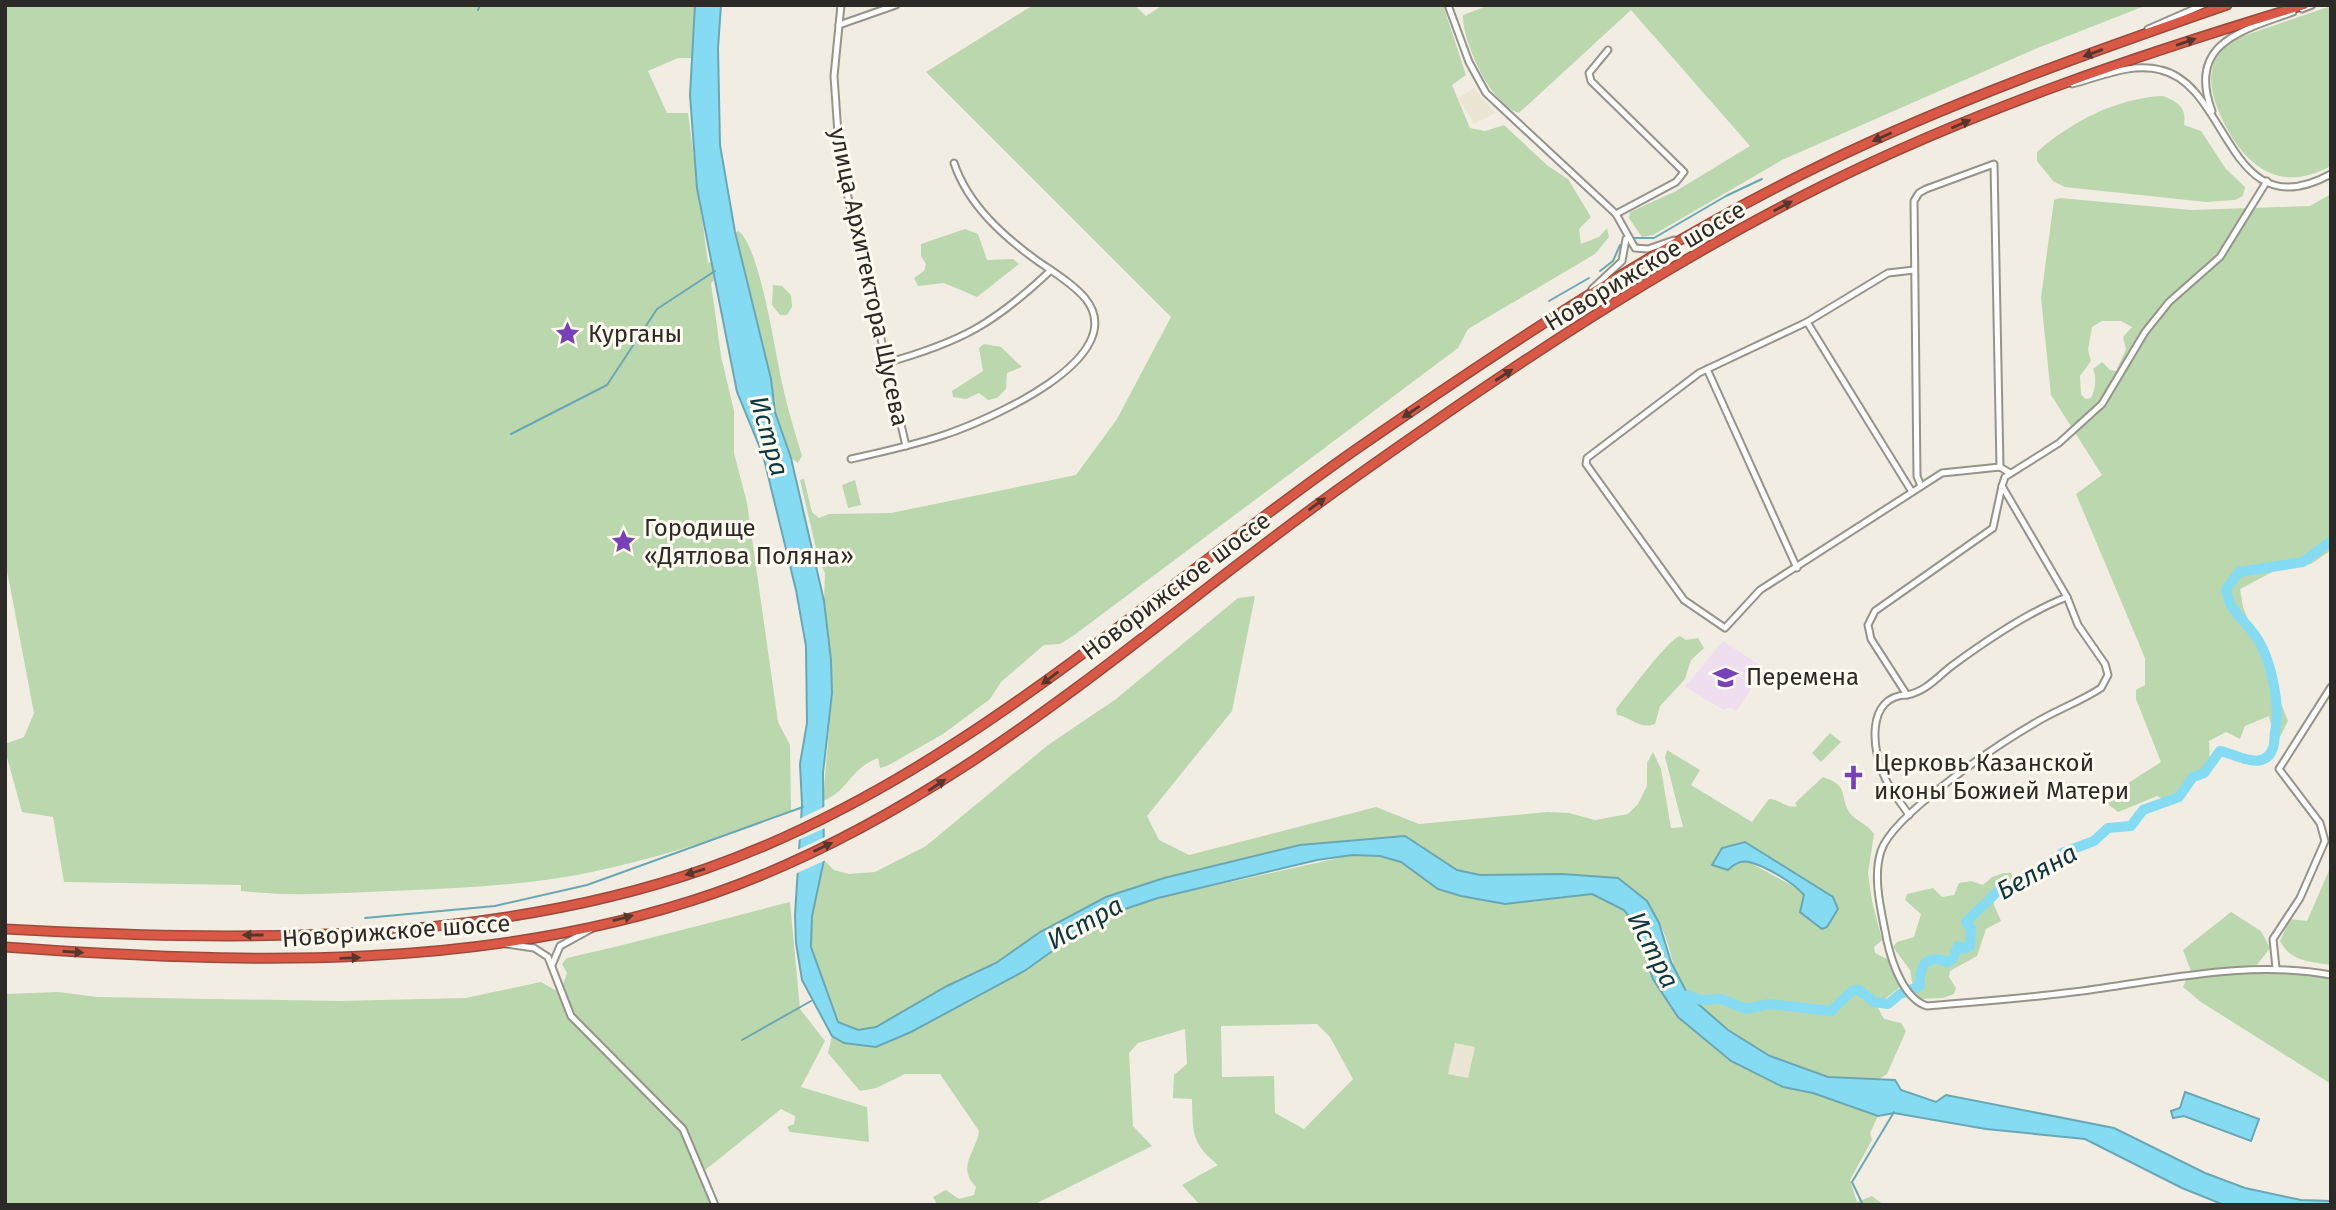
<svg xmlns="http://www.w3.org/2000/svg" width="2336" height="1210" viewBox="0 0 2336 1210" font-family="'Fira Sans',sans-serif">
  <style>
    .built { fill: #ebe5d3 }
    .education { fill: #eedef0 }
    .green { fill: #bbd7ae; fill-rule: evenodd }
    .water { fill: #85dcf2; stroke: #6aa7b5; stroke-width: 2 }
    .pier { fill: #f1ede3 }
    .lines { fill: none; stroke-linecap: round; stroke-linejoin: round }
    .stream { stroke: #6aa7b5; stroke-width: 2 }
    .river { stroke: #85dcf2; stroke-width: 10 }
    .minor-casing { stroke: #969389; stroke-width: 9 }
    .highway-casing { stroke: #9c493b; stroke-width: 11 }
    .minor { stroke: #fff; stroke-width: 5 }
    .highway { stroke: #d95946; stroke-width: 8 }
    .oneway { fill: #57362e }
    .labels { text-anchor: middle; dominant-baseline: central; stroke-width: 6; stroke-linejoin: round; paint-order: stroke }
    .street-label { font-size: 24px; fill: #2c2a26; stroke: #fffbf0 }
    .poi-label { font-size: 24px; fill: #2c2a26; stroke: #fffbf0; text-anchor: start }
    .water-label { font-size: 26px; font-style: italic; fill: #0d3740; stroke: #fffbf0 }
  </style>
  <rect width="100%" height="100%" fill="#f1ede3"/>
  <g class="built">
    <polygon points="1474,88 1495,113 1474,124 1458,98"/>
    <polygon points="1455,1042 1475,1047 1468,1078 1448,1074"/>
  </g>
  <polygon class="education" points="1723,641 1764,668 1737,711 1730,707 1724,710 1685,687"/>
  <g class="green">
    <path d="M5 5H695L692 58H678L648 71 667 113H688L708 263 712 262 716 279 711 283 721 356 734 411V453L747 503 778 722 790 745 791 811C726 837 660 857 592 872 526 886 457 888 390 891 340 893 291 897 241 891V885L64 882 53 817 22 812 5 750V744L24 737 34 713 5 560Z"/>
    <path d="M1033 5H1134L1146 16 1163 5H1443L1466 75 1452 85 1470 128 1485 131 1504 125 1548 166 1568 179 1591 217 1579 229 1581 244 1599 237 1607 228 1609 237 1595 254 1468 329 1458 348 1073 636 1060 644 1044 645 1001 682 990 699 943 734 887 766 880 768 878 758C848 770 849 791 823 801L832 693 824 601 825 573 819 561 800 480 804 479 812 512 819 518 829 514 891 513 1076 475 1117 419 1171 317 926 72Z"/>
    <path d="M1490 5H2147L2035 49 1782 160 1653 235 1642 237 1629 218 1630 212 1676 191 1750 146 1631 10 1519 113C1491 106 1462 41 1463 15Z"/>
    <path d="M2331 6V166C2283 192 2250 171 2226 127 2209 94 2200 60 2237 38Z"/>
    <path d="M2163 96C2179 102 2187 109 2184 125L2201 131 2226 169 2245 187 2243 196 2235 200 2206 202 2065 187 2053 181 2037 161V152C2072 121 2117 98 2163 96Z"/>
    <path d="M2331 194V550L2311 564 2276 570 2240 589 2243 607 2288 721 2276 745 2269 716 2245 726 2240 739 2226 732 2209 741 2210 765 2173 804 2157 796 2118 812 2109 805 2108 796 2161 762 2136 699V690L2145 685V658L2076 494 2102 475 2051 395 2041 298 2054 200 2060 198 2191 210 2310 206ZM2102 321H2121L2132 327 2123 337 2126 349 2116 371 2110 370 2102 362 2093 369C2097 377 2095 391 2091 398L2085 399 2081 394 2080 376 2091 361 2088 350 2092 327Z"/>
    <polygon points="965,229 978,234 987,260 1013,259 1019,264 977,297 944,283 918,286 914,278 924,271 926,264 921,256 921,244"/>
    <path d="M738 231C760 244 776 359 783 387 788 410 795 433 802 456L798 463 791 458 775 412 771 379 735 233Z"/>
    <polygon points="773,285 782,286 791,295 792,307 787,315 780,315 772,305"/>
    <polygon points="984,344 1001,347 1022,367 1007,373 1006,389 997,398 988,400 979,393 966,399 953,397 952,391 983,371 979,348"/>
    <polygon points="855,480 861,505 848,508 842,485"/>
    <path d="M1255 596 1232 711 1147 816 1159 840 1189 855 1376 807 1419 824 1547 812 1569 813 1595 820 1628 814 1638 804 1647 786V763L1653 752 1661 769 1671 828 1683 827 1665 757 1667 750 1700 770 1691 785 1752 822 1769 799C1780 799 1786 809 1797 806L1795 803 1823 777C1849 786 1839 793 1849 812 1854 820 1868 824 1874 834L1868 873 1872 901 1882 940 1874 947 1875 953 1889 960 1900 987 1881 1002 1878 1008 1884 1019 1901 1023 1906 1031 1887 1074C1844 1108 1717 1031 1688 995 1671 973 1672 944 1658 921 1648 905 1632 891 1618 878L1562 874 1480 875 1457 870 1405 836 1300 845 1164 878 1106 897 1040 932 996 963 947 986 876 1027 859 1030 838 1022 811 947 812 916 824 860 834 870 849 874 875 872 926 846 1048 745 1116 699 1238 598ZM1745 842 1833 897 1800 912 1804 895 1800 890 1747 861 1732 866Z"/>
    <path d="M1680 636 1686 640 1698 638 1704 648 1691 660 1685 679 1660 706 1655 724C1639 730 1630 716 1617 715L1616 709C1628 695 1667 640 1680 636Z"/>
    <polygon points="1830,733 1841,742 1821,762 1812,753"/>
    <path d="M1352 855 1380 856 1401 862 1438 889 1461 896 1512 903 1592 894 1624 910 1634 924 1653 979 1783 1087 1813 1093 1878 1116 1870 1133 1872 1140 1850 1180 1857 1202 1872 1196 1884 1205H1200L1182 1185 1218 1165C1191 1143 1193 1133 1192 1099L1173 1098 1174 1075 1187 1064 1185 1029 1138 1043 1129 1053 1133 1126 1152 1146 1033 1205H937L933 1197 946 1190 959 1199 974 1195 976 1187C956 1166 976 1153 979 1131L940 1074H905L876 1088 860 1091 828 1053 832 1036 844 1043 876 1047 911 1032 1026 970 1080 931 1110 914 1158 898ZM1317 1024 1330 1037 1353 1079 1304 1129 1275 1113 1274 1076 1222 1077 1221 1026ZM1455 1043 1475 1047 1468 1078 1448 1074Z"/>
    <path d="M2331 866V965C2309 961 2291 962 2280 941L2290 919 2307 921Z"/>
    <polygon points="2004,873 2011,873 2015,884 1994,899 1994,905 2001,921 1986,929 1977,956 1950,971 1949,977 1956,988 1954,994 1943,998 1919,999 1913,987 1910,970 1893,947 1897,942 1914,937 1921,914 1905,900 1907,894 1933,888 1942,897 1954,895 1959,883 1971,881 1983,885 1992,877"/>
    <path d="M790 902 800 1009 825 1041 801 1087 867 1107 869 1142 790 1132 787 1127 794 1124 795 1116 781 1109 704 1171 715 1205H5V994L58 992 97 997 339 1001 466 998 541 982 560 993 567 973 562 964 567 958C642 941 716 921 790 902Z"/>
    <polygon points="2231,912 2261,931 2270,948 2257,965 2191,971 2183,950"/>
    <polygon points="2284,971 2331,978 2331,1084 2201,1002 2183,987 2187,978"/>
  </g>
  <g class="water">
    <polygon points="695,5 721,5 718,48 720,145 735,232 771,379 775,412 791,458 824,601 831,660 832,693 823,773 824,860 812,916 811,947 838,1022 858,1030 876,1027 947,986 996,963 1040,932 1106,897 1164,878 1300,845 1405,836 1457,870 1480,875 1562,874 1618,878 1647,901 1659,923 1671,962 1688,995 1728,1030 1770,1056 1828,1077 1895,1080 1901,1090 1936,1102 1946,1095 2114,1128 2205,1173 2245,1188 2301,1200 2331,1201 2331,1205 2224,1205 2182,1188 2085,1139 1986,1129 1894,1113 1878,1116 1813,1093 1783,1087 1731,1061 1678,1017 1653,979 1634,924 1624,910 1592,894 1505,904 1461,896 1438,889 1401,862 1380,856 1352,855 1317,860 1158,898 1110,914 1080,931 1026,970 911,1032 876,1047 844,1043 832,1036 802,980 796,943 795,915 802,804 800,764 807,723 806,646 796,590 763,455 737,392 697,188 690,95"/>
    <path d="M1745 842 1833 897 1838 909 1827 927 1822 929 1800 912 1804 895C1793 882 1765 866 1749 862 1741 860 1734 864 1728 870L1712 865 1722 848Z"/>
    <polygon points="2185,1092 2259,1119 2251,1141 2184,1116 2173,1118 2171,1111 2180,1108"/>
  </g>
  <g class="pier">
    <polygon points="826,806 827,827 796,841 797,820"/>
    <polygon points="827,836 828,859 793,875 795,851"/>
  </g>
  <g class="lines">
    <g class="stream">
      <polyline points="478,10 480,5"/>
      <polyline points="1634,238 1654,238 1726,196 1762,179"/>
      <polyline points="1600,271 1613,261 1620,245"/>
      <polyline points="1549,301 1589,278"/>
      <polyline points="511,434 607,385 657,309 715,271"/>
      <polyline points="365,918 495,906 587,885 803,807"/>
      <polyline points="742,1040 811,1001"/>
      <polyline points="1863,1205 1852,1182 1894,1112"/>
    </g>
    <path class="river" d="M1679 1000 1688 995 1700 1000 1721 999 1746 1009 1769 1004 1831 1011 1852 991 1859 990 1874 1002 1888 1004 1900 994 1920 986C1919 967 1925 953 1947 962L1953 959 1958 946 1965 949 1970 946 1971 929 1966 922 1997 892 2037 878 2062 853 2094 841 2108 828 2131 826 2143 810 2179 797 2193 777 2204 773 2220 751C2236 754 2264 773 2273 748 2275 743 2274 737 2275 732 2281 706 2271 656 2254 634 2242 617 2229 611 2226 589L2239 572 2303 562 2331 541"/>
    <defs>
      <g id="minor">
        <polyline points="841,5 834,76 840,163 906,446"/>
        <polyline points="1448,5 1469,62 1486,93 1616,214 1635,248 1648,249 1674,240"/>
        <polyline points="2302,9 2312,5"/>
        <polyline points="839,25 896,5"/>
        <polyline points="2148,29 2203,5"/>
        <polyline points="1608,50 1589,73 1591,81 1684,172 1676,182 1616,214"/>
        <path d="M2072 84C2100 77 2131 62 2161 70 2230 86 2228 231 2331 174"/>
        <path d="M2212 111C2186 43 2243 30 2293 12"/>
        <polyline points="1914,270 1888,273 1807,322 1699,373 1587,458 1586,464 1684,600 1725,628 1760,590 1942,473 2000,467 2010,473"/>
        <polyline points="1592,289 1622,261 1626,239"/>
        <polyline points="1807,322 1912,492"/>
        <path d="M886 363C961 342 994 324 1051 270"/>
        <polyline points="1707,369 1797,568"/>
        <path d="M851 459C882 452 914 445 944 435 986 421 1134 358 1085 298 1073 284 1055 273 1039 262 1004 237 968 205 954 163"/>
        <polyline points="1921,486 1917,476 1914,201 1919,193 1926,189 1994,164 2000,467"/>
        <path d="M2002 486 1993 528 1875 611 1868 625 1871 639 1907 695C1927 691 1938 676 1953 665 1987 640 2028 612 2067 597L2078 625 2105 664 2108 675 2101 688C2080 702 2056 710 2035 723 1999 744 1893 814 1881 851 1872 879 1882 913 1887 941 1892 963 1904 999 1927 1006 1986 1001 2045 997 2103 988 2179 977 2254 961 2331 975"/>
        <polyline points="2067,597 2002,486 2005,477 2059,443 2102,404 2145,332 2169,302 2220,257 2267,181"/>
        <path d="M1907 695C1865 696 1872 752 1885 778 1891 791 1901 803 1909 815"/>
        <polyline points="506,944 534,948 548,957 571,1016 683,1129 715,1205"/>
        <polyline points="552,965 560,946 591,929"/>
        <polyline points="2276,968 2273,939 2300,898 2325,841 2320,823 2279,769 2331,687"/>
      </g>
      <g id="highway">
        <path d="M5 929C237 941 483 946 705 869 954 782 1145 596 1358 448 1507 345 1660 243 1823 164 1953 101 2091 52 2227 5"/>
        <path d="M5 947C244 964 486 972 715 893 956 809 1143 628 1347 483 1499 375 1657 268 1824 185 1977 109 2141 54 2304 5"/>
      </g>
    </defs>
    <use href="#minor" class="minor-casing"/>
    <use href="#highway" class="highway-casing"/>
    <use href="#minor" class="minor"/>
    <use href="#highway" class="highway"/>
  </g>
  <defs><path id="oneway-solid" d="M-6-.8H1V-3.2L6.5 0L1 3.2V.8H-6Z" transform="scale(1.75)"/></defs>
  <g class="oneway">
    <use href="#oneway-solid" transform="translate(2186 42) rotate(-19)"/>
    <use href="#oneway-solid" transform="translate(2093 53) rotate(160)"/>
    <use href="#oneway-solid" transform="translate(1961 124) rotate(-23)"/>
    <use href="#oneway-solid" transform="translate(1882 137) rotate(156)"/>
    <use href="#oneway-solid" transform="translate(1783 206) rotate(-28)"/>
    <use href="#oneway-solid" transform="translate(1504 375) rotate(-33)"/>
    <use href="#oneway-solid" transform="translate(1411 412) rotate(146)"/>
    <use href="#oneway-solid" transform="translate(1317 504) rotate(-36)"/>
    <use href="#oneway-solid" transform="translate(1050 678) rotate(143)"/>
    <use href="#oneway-solid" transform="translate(937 785) rotate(-34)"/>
    <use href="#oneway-solid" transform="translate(823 847) rotate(-25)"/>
    <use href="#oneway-solid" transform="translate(695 872) rotate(163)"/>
    <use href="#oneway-solid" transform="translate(623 918) rotate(-15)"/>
    <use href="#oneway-solid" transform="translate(253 935) rotate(-180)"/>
    <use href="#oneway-solid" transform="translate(73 952) rotate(4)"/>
    <use href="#oneway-solid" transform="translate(350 958) rotate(-2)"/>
  </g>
  <defs>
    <symbol id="sight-bare" viewBox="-9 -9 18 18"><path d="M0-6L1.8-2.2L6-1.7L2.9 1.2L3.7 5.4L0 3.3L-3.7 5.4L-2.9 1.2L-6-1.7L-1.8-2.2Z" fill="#7941b8" stroke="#fffbf0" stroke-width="2.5" paint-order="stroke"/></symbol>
    <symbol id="school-bare" viewBox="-9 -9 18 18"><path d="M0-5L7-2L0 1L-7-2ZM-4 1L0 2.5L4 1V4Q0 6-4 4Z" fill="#7941b8" stroke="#fffbf0" stroke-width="2.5" paint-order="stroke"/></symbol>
    <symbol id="church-bare" viewBox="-9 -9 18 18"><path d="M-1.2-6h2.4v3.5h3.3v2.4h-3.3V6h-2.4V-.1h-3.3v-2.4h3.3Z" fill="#7941b8" stroke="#fffbf0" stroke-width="2.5" paint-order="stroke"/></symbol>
  </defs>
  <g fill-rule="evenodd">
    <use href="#sight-bare" x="550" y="316" width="35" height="35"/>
    <use href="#sight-bare" x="606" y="524" width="35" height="35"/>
    <use href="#school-bare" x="1708" y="660" width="35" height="35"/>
    <use href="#church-bare" x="1836" y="760" width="35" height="35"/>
  </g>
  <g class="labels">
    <g class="street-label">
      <text transform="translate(1645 266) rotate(-31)">Новорижское шоссе</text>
      <text transform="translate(869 277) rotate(78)">улица Архитектора Щусева</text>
      <text transform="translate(1176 586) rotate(-37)">Новорижское шоссе</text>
      <text transform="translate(396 931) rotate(-4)">Новорижское шоссе</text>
    </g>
    <g class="poi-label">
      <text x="588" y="334">Курганы</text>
      <text x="644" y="528">Городище<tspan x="644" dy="28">«Дятлова Поляна»</tspan></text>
      <text x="1746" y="677">Перемена</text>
      <text x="1874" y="763">Церковь Казанской<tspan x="1874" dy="28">иконы Божией Матери</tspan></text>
    </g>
    <g class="water-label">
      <text transform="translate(769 436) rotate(74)">Истра</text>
      <text transform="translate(2037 872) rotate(-29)">Беляна</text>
      <text transform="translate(1085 923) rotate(-29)">Истра</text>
      <text transform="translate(1653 950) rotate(63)">Истра</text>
    </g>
  </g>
  <rect width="2336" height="1210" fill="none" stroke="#2c2a26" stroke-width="14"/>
</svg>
